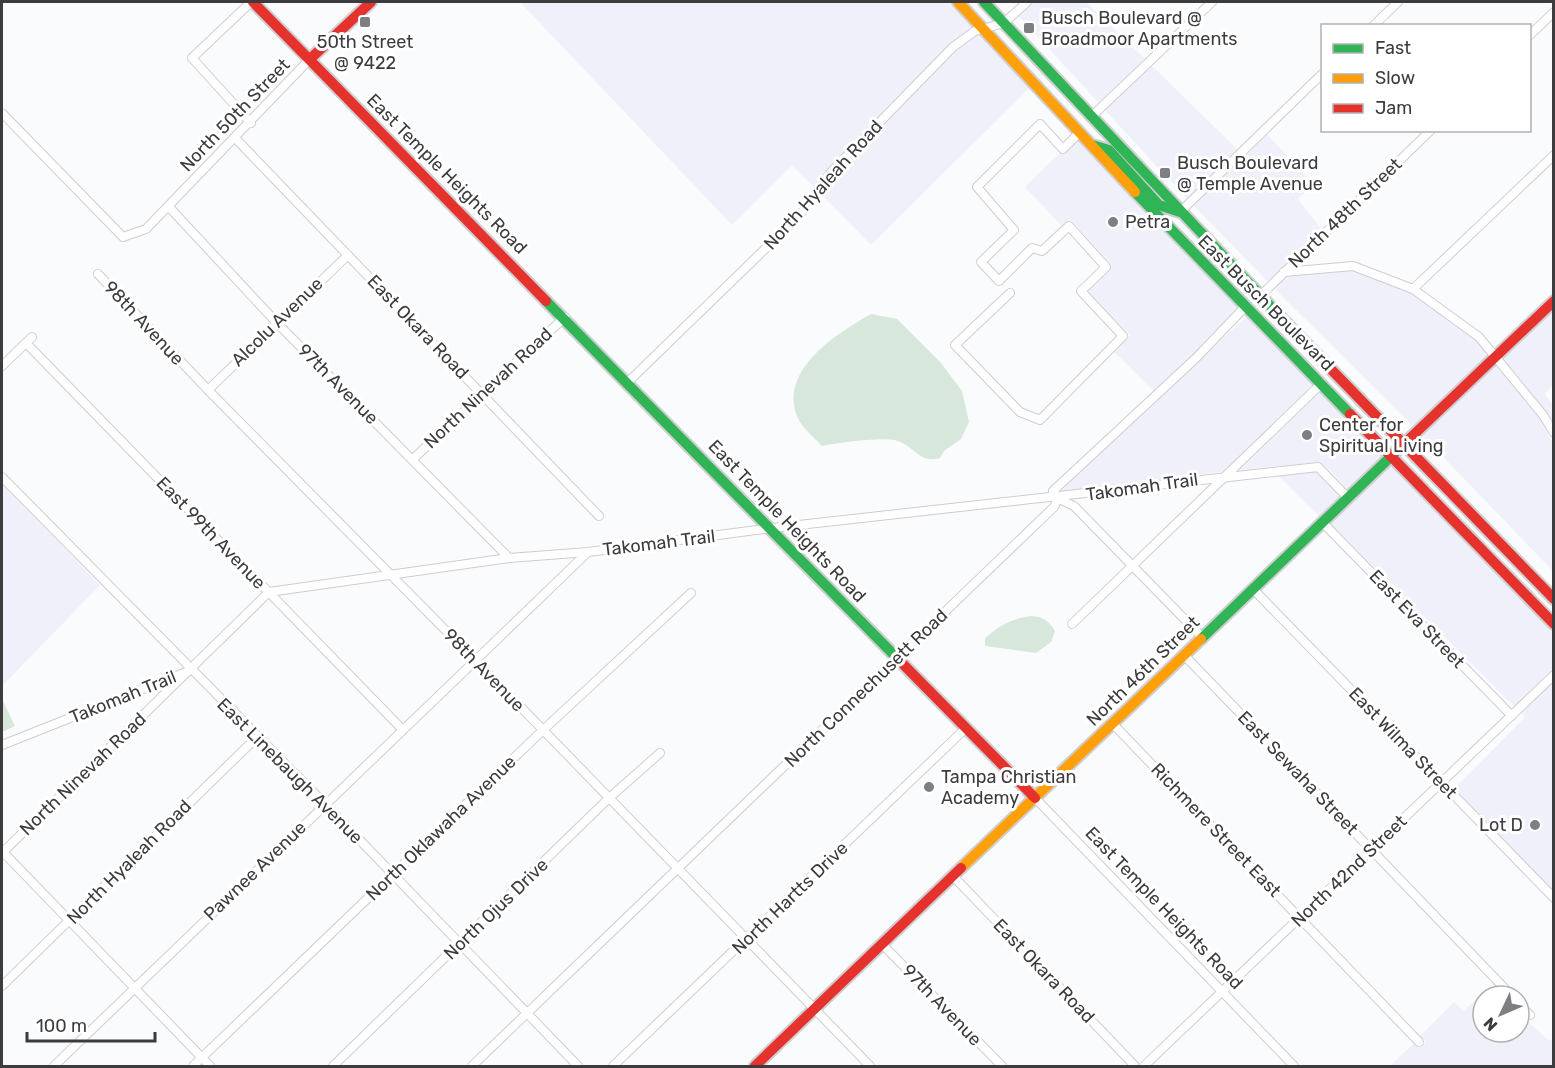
<svg xmlns="http://www.w3.org/2000/svg" width="1555" height="1068" viewBox="0 0 1555 1068" font-family="Rubik,sans-serif">
  <style>
    .built { fill: #eff0f9 }
    .green { fill: #d8e7dc }
    .lines { fill: none; stroke-linecap: round; stroke-linejoin: round }
    .street-casing { stroke: #ceced1; stroke-width: 10 }
    .fast-casing { stroke: #ceced1; stroke-width: 14 }
    .slow-casing { stroke: #ceced1; stroke-width: 14 }
    .jam-casing { stroke: #ceced1; stroke-width: 14 }
    .street { stroke: #fefeff; stroke-width: 8 }
    .fast { stroke: #30b455; stroke-width: 10 }
    .slow { stroke: #ff9f0a; stroke-width: 10 }
    .jam { stroke: #e5322d; stroke-width: 10 }
    .poi-dot { fill: #7e7f82; stroke: #fff; stroke-width: 2 }
    .labels { text-anchor: middle; dominant-baseline: central; stroke-width: 6; stroke-linejoin: round; paint-order: stroke }
    .poi-label { font-size: 18px; fill: #3c3c3f; stroke: #fff; text-anchor: start }
    .street-label { font-size: 18px; fill: #3c3c3f; stroke: #fff }
  </style>
  <rect width="100%" height="100%" fill="#fafbfd"/>
  <g class="built">
    <polygon points="520,2 950,2 974,27 950,44 829,168 815,188 792,165 732,225"/>
    <polygon points="1033,2 1086,2 1145,59 1099,103 1018,15"/>
    <polygon points="981,33 1030,87 871,245 821,194 836,174 956,51"/>
    <polygon points="1151,65 1238,150 1187,199 1105,110"/>
    <polygon points="1267,134 1313,184 1298,199 1322,230 1268,282 1193,205"/>
    <polygon points="1079,140 1161,229 1241,309 1154,391 1114,352 1130,335 1088,291 1109,270 1110,263 1070,219 1062,226 1025,187 1061,152 1066,152"/>
    <polygon points="1351,270 1410,293 1455,323 1476,341 1489,357 1415,428 1274,288 1286,276"/>
    <polygon points="1553,307 1553,385 1545,394 1553,406 1553,423 1501,357"/>
    <polygon points="1247,316 1315,384 1226,471 1061,493 1073,477"/>
    <polygon points="1494,364 1539,418 1553,444 1553,571 1421,434"/>
    <polygon points="1321,390 1386,456 1349,492 1332,472 1318,462 1240,470"/>
    <polygon points="1392,462 1553,632 1553,669 1515,707 1329,522"/>
    <polygon points="1316,472 1341,498 1321,518 1278,475"/>
    <polygon points="2,484 100,585 2,686"/>
    <polygon points="1553,681 1553,891 1454,789 1525,717 1521,713"/>
    <polygon points="1490,986 1501,996 1483,996 1483,1032 1519,1032 1519,1013 1549,1041 1553,1038 1553,1066 1390,1066 1414,1043 1419,1048 1426,1042 1420,1036 1454,1002 1464,1011"/>
  </g>
  <g class="green">
    <path d="M871 314 897 319 941 363 962 391 969 422 961 439 944 451 940 458C920 464 915 447 898 441 886 436 836 443 822 446 815 438 802 428 798 418 777 370 838 333 871 314Z"/>
    <path d="M1030 616C1042 616 1049 621 1055 631L1051 642 1036 653 985 646V638C999 626 1011 619 1030 616Z"/>
    <polygon points="2,699 15,726 2,732"/>
  </g>
  <g class="lines">
    <defs>
      <g id="street">
        <polyline points="1373,26 1398,2"/>
        <polyline points="1530,35 1554,12"/>
        <polyline points="2,113 123,237 146,229 310,59"/>
        <polyline points="1092,116 1212,2"/>
        <polyline points="251,123 192,58 251,2"/>
        <polyline points="236,139 599,516"/>
        <polyline points="169,207 276,322 509,558"/>
        <polyline points="1180,212 1322,74"/>
        <polyline points="1284,272 1353,266 1413,289 1479,337 1543,415 1554,433"/>
        <polyline points="98,274 208,390 475,660 870,1066"/>
        <polyline points="1413,289 1554,155"/>
        <polyline points="1010,293 955,345 1020,412 1040,420 1123,336 1081,291 1106,267 1069,226 1042,251 1032,248 999,281 981,262 1014,230 977,187 1040,124 1063,149 1079,133"/>
        <polyline points="1260,296 1431,130"/>
        <polyline points="26,343 402,729"/>
        <polyline points="2,366 32,337"/>
        <polyline points="628,382 800,215 832,171 953,47 975,31 1004,23 1027,2"/>
        <polyline points="208,390 348,255"/>
        <polyline points="413,459 565,317"/>
        <polyline points="2,477 325,804 578,1066"/>
        <polyline points="1058,498 1053,491 1196,358 1245,307"/>
        <polyline points="1059,499 1074,506 1202,637"/>
        <polyline points="1323,523 1512,716"/>
        <polyline points="1253,589 1554,898"/>
        <polyline points="1072,624 1322,383"/>
        <polyline points="1184,655 1512,996"/>
        <polyline points="1112,723 1419,1042"/>
        <polyline points="2,745 186,672"/>
        <polyline points="1035,798 1294,1066"/>
        <polyline points="2,851 210,1066"/>
        <polyline points="2,853 269,592 509,558 588,552 772,528 1318,467 1348,498"/>
        <polyline points="953,876 1135,1066"/>
        <polyline points="882,944 1002,1066"/>
        <polyline points="2,986 257,737"/>
        <polyline points="1519,1004 1530,1015"/>
        <polyline points="54,1066 588,552"/>
        <polyline points="193,1066 542,731 691,593"/>
        <polyline points="333,1066 608,799 660,753"/>
        <polyline points="472,1066 1054,507 1058,498"/>
        <polyline points="613,1066 966,728"/>
        <polyline points="1144,1066 1554,675"/>
      </g>
      <g id="fast">
        <polyline points="984,2 1290,327"/>
        <polyline points="1092,145 1109,150 1159,205 1180,212"/>
        <polyline points="1135,192 1350,414"/>
        <polyline points="546,301 896,657"/>
        <polyline points="1201,639 1405,443"/>
      </g>
      <g id="slow">
        <polyline points="958,2 1135,192"/>
        <polyline points="961,868 1201,639"/>
      </g>
      <g id="jam">
        <polyline points="253,2 546,301"/>
        <polyline points="310,59 371,2"/>
        <polyline points="1290,327 1554,599"/>
        <polyline points="1350,414 1554,624"/>
        <polyline points="1405,443 1554,301"/>
        <polyline points="896,657 1035,798"/>
        <polyline points="755,1066 961,868"/>
      </g>
    </defs>
    <use href="#street" class="street-casing"/>
    <use href="#fast" class="fast-casing"/>
    <use href="#slow" class="slow-casing"/>
    <use href="#jam" class="jam-casing"/>
    <use href="#street" class="street"/>
    <use href="#fast" class="fast"/>
    <use href="#slow" class="slow"/>
    <use href="#jam" class="jam"/>
  </g>
  <g class="poi-dot">
    <rect x="359" y="16" width="12" height="12" rx="3"/>
    <rect x="1023" y="22" width="12" height="12" rx="3"/>
    <rect x="1159" y="167" width="12" height="12" rx="3"/>
    <circle cx="1113" cy="222" r="6"/>
    <circle cx="1307" cy="435" r="6"/>
    <circle cx="929" cy="787" r="6"/>
    <circle cx="1535" cy="825" r="6"/>
  </g>
  <g class="labels">
    <g class="poi-label">
      <text x="1041" y="18">Busch Boulevard @<tspan x="1041" dy="21">Broadmoor Apartments</tspan></text>
      <text x="365" y="42" text-anchor="middle">50th Street<tspan x="365" dy="21">@ 9422</tspan></text>
      <text x="1177" y="163">Busch Boulevard<tspan x="1177" dy="21">@ Temple Avenue</tspan></text>
      <text x="1125" y="222">Petra</text>
      <text x="1319" y="425">Center for<tspan x="1319" dy="21">Spiritual Living</tspan></text>
      <text x="941" y="777">Tampa Christian<tspan x="941" dy="21">Academy</tspan></text>
      <text x="1523" y="825" text-anchor="end">Lot D</text>
    </g>
    <g class="street-label">
      <text transform="translate(235 115) rotate(-46)">North 50th Street</text>
      <text transform="translate(447 174) rotate(45)">East Temple Heights Road</text>
      <text transform="translate(823 185) rotate(-48)">North Hyaleah Road</text>
      <text transform="translate(1345 213) rotate(-44)">North 48th Street</text>
      <text transform="translate(1266 303) rotate(45)">East Busch Boulevard</text>
      <text transform="translate(277 322) rotate(-44)">Alcolu Avenue</text>
      <text transform="translate(144 323) rotate(47)">98th Avenue</text>
      <text transform="translate(418 327) rotate(46)">East Okara Road</text>
      <text transform="translate(338 384) rotate(45)">97th Avenue</text>
      <text transform="translate(488 388) rotate(-43)">North Ninevah Road</text>
      <text transform="translate(1142 487) rotate(-8)">Takomah Trail</text>
      <text transform="translate(787 521) rotate(46)">East Temple Heights Road</text>
      <text transform="translate(211 533) rotate(46)">East 99th Avenue</text>
      <text transform="translate(659 543) rotate(-7)">Takomah Trail</text>
      <text transform="translate(1417 619) rotate(46)">East Eva Street</text>
      <text transform="translate(484 670) rotate(46)">98th Avenue</text>
      <text transform="translate(1143 671) rotate(-44)">North 46th Street</text>
      <text transform="translate(866 688) rotate(-44)">North Connechusett Road</text>
      <text transform="translate(123 697) rotate(-22)">Takomah Trail</text>
      <text transform="translate(1403 743) rotate(46)">East Wilma Street</text>
      <text transform="translate(290 771) rotate(45)">East Linebaugh Avenue</text>
      <text transform="translate(1298 773) rotate(46)">East Sewaha Street</text>
      <text transform="translate(83 774) rotate(-44)">North Ninevah Road</text>
      <text transform="translate(441 828) rotate(-44)">North Oklawaha Avenue</text>
      <text transform="translate(1216 830) rotate(46)">Richmere Street East</text>
      <text transform="translate(129 862) rotate(-45)">North Hyaleah Road</text>
      <text transform="translate(255 871) rotate(-44)">Pawnee Avenue</text>
      <text transform="translate(1349 871) rotate(-44)">North 42nd Street</text>
      <text transform="translate(790 898) rotate(-44)">North Hartts Drive</text>
      <text transform="translate(1164 908) rotate(46)">East Temple Heights Road</text>
      <text transform="translate(496 909) rotate(-44)">North Ojus Drive</text>
      <text transform="translate(1044 971) rotate(46)">East Okara Road</text>
      <text transform="translate(942 1005) rotate(46)">97th Avenue</text>
    </g>
  </g>
  <rect width="1555" height="1068" fill="none" stroke="#3c3c3f" stroke-width="6"/>
  <rect x="1321" y="24" width="210" height="108" fill="#ffffff" stroke="#b1b1b2" stroke-width="1.5"/>
  <rect x="1333" y="44" width="30" height="9" fill="#30b455" stroke="#b1b1b2" stroke-width="1.5"/>
  <text x="1375" y="54" font-size="18" fill="#3c3c3f">Fast</text>
  <rect x="1333" y="74" width="30" height="9" fill="#ff9f0a" stroke="#b1b1b2" stroke-width="1.5"/>
  <text x="1375" y="84" font-size="18" fill="#3c3c3f">Slow</text>
  <rect x="1333" y="104" width="30" height="9" fill="#e5322d" stroke="#b1b1b2" stroke-width="1.5"/>
  <text x="1375" y="114" font-size="18" fill="#3c3c3f">Jam</text>
  <g transform="translate(1501 1014) rotate(226)"><circle r="28" fill="#ffffff" stroke="#b1b1b2" stroke-width="1.5"/>
  <path d="M0-4.5L10 22L0 15L-10 22Z" fill="#7e7f82"/>
  <text y="-9" font-size="16" font-weight="bold" text-anchor="middle" fill="#3c3c3f">N</text>
  </g>
  <path d="M27 1032v9h128v-9" fill="none" stroke="#3c3c3f" stroke-width="3"/>
  <text x="36" y="1032" font-size="18" fill="#3c3c3f" stroke="#ffffff" stroke-width="4.5" paint-order="stroke">100 m</text>
</svg>
